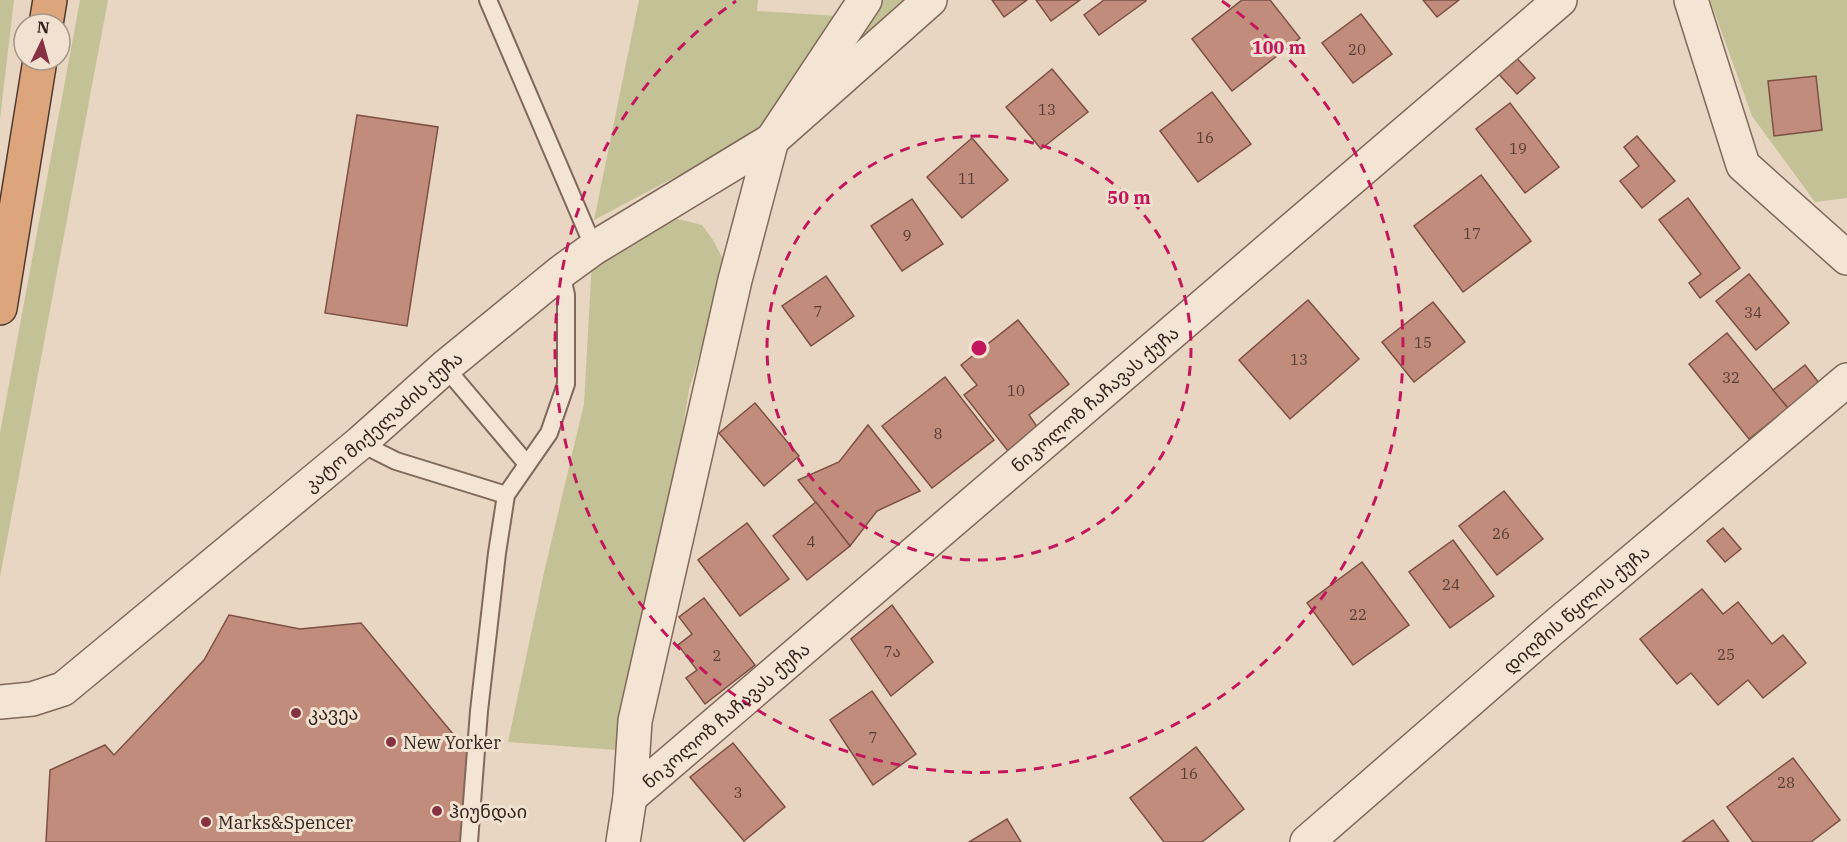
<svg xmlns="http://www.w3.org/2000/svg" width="1847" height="842" viewBox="0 0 1847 842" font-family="'IBM Plex Serif','Noto Sans Georgian',serif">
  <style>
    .green { fill: #c4c197 }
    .building { fill: #c28c7c; stroke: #7c5044; stroke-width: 1.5 }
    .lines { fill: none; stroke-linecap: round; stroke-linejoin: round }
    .service-casing { stroke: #80685b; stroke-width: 20 }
    .minor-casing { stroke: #80685b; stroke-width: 36 }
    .tertiary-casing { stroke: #80685b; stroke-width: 36 }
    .trunk-casing { stroke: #4e382f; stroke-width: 36 }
    .service { stroke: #f4e4d4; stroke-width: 16 }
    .minor { stroke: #f4e4d4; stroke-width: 33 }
    .tertiary { stroke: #f4e4d4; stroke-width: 33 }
    .trunk { stroke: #dca57c; stroke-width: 33 }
    .ring { fill: none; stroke: #c2185b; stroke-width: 3; stroke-dasharray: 10 8 }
    .poi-dot { fill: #873242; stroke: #f0e1d0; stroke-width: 2 }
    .labels { text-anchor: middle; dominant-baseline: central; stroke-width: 6; stroke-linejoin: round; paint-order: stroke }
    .number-label { font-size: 15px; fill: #553d36 }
    .street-label { font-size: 18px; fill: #31231e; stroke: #f0e1d0 }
    .poi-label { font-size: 18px; fill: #31231e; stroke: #f0e1d0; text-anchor: start }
    .centre { fill: #c2185b; stroke: #f0e1d0; stroke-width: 3 }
    .ring-label { font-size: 18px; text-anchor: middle; font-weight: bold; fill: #c2185b; stroke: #f0e1d0; stroke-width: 6; stroke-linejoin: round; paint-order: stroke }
  </style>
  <rect width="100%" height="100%" fill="#e8d6c2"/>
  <g class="green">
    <polygon points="0,0 14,0 0,119"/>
    <polygon points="80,0 108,0 0,577 0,433"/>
    <polygon points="639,0 758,0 757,11 838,16 769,120 738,144 594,220"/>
    <polygon points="883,0 917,0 823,82"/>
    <polygon points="1710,0 1847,0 1847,198 1815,202 1752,116"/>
    <polygon points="674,218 702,225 713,240 726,265 689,390 674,484 627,711 616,750 508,742 545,568 584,404 592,260"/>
  </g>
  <g class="building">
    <polygon points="992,0 1027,0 1004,17"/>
    <polygon points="1036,0 1080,0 1051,21"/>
    <polygon points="1104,0 1145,0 1146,1 1099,35 1084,15"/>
    <polygon points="1242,0 1270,0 1300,38 1232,91 1192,39"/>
    <polygon points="1423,0 1459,0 1437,17"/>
    <polygon points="1361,14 1392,54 1353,83 1322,43"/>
    <polygon points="1513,54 1535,78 1517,94 1495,70"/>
    <polygon points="1052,69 1088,112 1041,149 1006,107"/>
    <polygon points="1816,76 1822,130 1774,136 1768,81"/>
    <polygon points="1212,92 1251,144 1198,182 1160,131"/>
    <polygon points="1510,103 1559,167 1525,193 1476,129"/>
    <polygon points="357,115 438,127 407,326 325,313"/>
    <polygon points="1637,136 1675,181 1642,208 1620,181 1639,166 1624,147"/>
    <polygon points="972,138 1008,180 962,218 927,177"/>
    <polygon points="1481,175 1531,241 1463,292 1414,226"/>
    <polygon points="1688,198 1740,268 1700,298 1689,283 1701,274 1659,220"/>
    <polygon points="912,199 943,244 902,271 871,226"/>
    <polygon points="1749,274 1789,323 1756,350 1716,301"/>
    <polygon points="826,276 854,316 811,346 782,306"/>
    <polygon points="1308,300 1359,359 1290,419 1239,360"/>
    <polygon points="1433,302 1465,342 1414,382 1382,342"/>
    <polygon points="1018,320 1069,384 1029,415 1038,428 1008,451 964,395 977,385 961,365"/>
    <polygon points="1727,333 1788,408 1749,439 1689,364"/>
    <polygon points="1805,365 1819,383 1788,408 1773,390"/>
    <polygon points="945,377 994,440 932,488 882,426"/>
    <polygon points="755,403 799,456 764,486 719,433"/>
    <polygon points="868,425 920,491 877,511 850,546 798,480 839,462"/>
    <polygon points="1504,491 1543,539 1497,575 1459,526"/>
    <polygon points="816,502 850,546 807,580 773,536"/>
    <polygon points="747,523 789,579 740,616 698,560"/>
    <polygon points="1723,528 1741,549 1725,562 1707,541"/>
    <polygon points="1453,540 1494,596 1450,628 1409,572"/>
    <polygon points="1362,562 1409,625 1353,665 1307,603"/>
    <polygon points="1702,589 1723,614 1738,602 1772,644 1783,635 1806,663 1763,698 1748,680 1718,705 1691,673 1677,684 1640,639"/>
    <polygon points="704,598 755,665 705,704 686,678 697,670 678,645 692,634 679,617"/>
    <polygon points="892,605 933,662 891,696 851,639"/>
    <polygon points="229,615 300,629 361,623 468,752 461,842 46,842 50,770 105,745 114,755 204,660"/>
    <polygon points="872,691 916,754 873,785 830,720"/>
    <polygon points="733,743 785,807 744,841 690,777"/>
    <polygon points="1196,747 1244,809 1202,842 1164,842 1130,798"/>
    <polygon points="1793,758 1840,820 1811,842 1753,842 1727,807"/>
    <polygon points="1007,819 1021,842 969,842"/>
    <polygon points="1713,820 1729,842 1682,842"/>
  </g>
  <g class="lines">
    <defs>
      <g id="service">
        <polyline points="488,0 594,248"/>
        <polyline points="445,367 527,464"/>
        <polyline points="360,443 396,461 506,495"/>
        <polyline points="469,842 479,711 497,553 506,495 549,433 566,384 566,295 561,272"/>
      </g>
      <g id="minor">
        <path id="s1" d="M630 797 1560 0"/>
        <polyline points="623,842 630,797 635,721 735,280 772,140 865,0"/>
        <path id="s2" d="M1307 842 1553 628 1847 380"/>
      </g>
      <g id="tertiary">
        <polyline points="1691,0 1743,165 1847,258"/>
        <path id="s3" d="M0 702 32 699 63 689 360 443 445 367 561 272 594 248 772 140 930 0"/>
      </g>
      <g id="trunk">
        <polyline points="46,24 50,0"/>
        <polyline points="0,308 40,60"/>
      </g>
    </defs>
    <use href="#service" class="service-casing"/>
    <use href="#minor" class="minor-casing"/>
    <use href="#tertiary" class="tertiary-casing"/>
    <use href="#trunk" class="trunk-casing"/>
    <use href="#service" class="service"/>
    <use href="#minor" class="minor"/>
    <use href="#tertiary" class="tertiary"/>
    <use href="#trunk" class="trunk"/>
  </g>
  <g class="ring">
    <circle cx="979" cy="348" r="212"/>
    <path d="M1222 1A424 424 0 1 1 736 1"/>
  </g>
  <g class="poi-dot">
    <circle cx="296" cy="713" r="6"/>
    <circle cx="391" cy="742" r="6"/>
    <circle cx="437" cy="811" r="6"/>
    <circle cx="206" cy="822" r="6"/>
  </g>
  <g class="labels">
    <g class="number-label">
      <text x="1357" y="49">20</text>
      <text x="1047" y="109">13</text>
      <text x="1205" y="137">16</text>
      <text x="1518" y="148">19</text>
      <text x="967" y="178">11</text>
      <text x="1472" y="233">17</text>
      <text x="907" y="235">9</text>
      <text x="818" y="311">7</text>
      <text x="1753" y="312">34</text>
      <text x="1423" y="342">15</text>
      <text x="1299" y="359">13</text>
      <text x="1731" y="377">32</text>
      <text x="1016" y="390">10</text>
      <text x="938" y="433">8</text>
      <text x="1501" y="533">26</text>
      <text x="811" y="541">4</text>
      <text x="1451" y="584">24</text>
      <text x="1358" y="614">22</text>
      <text x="892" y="651">7ა</text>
      <text x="1726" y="654">25</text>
      <text x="717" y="655">2</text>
      <text x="873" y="737">7</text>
      <text x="1189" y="773">16</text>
      <text x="1786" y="782">28</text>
      <text x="738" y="792">3</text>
    </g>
    <g class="street-label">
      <text stroke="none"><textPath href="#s1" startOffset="612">ნიკოლოზ ჩაჩავას ქუჩა</textPath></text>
      <text stroke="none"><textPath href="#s3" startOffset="482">კატო მიქელაძის ქუჩა</textPath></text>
      <text stroke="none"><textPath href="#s2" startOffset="356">დიღმის წყლის ქუჩა</textPath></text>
      <text stroke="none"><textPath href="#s1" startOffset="126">ნიკოლოზ ჩაჩავას ქუჩა</textPath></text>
    </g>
    <g class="poi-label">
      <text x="308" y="713">კავეა</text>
      <text x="403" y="742">New Yorker</text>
      <text x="449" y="811">ჰიუნდაი</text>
      <text x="218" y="822">Marks&amp;Spencer</text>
    </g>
  </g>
  <circle cx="979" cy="348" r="9" class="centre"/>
  <g class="ring-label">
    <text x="1279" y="54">100 m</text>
    <text x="1129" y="204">50 m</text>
  </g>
  <g transform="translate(42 42) rotate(5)"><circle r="28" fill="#f0e1d0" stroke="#a49589" stroke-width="1.5"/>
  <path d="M0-4.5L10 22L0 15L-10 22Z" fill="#873242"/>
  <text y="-9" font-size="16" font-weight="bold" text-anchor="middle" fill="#31231e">N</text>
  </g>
</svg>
